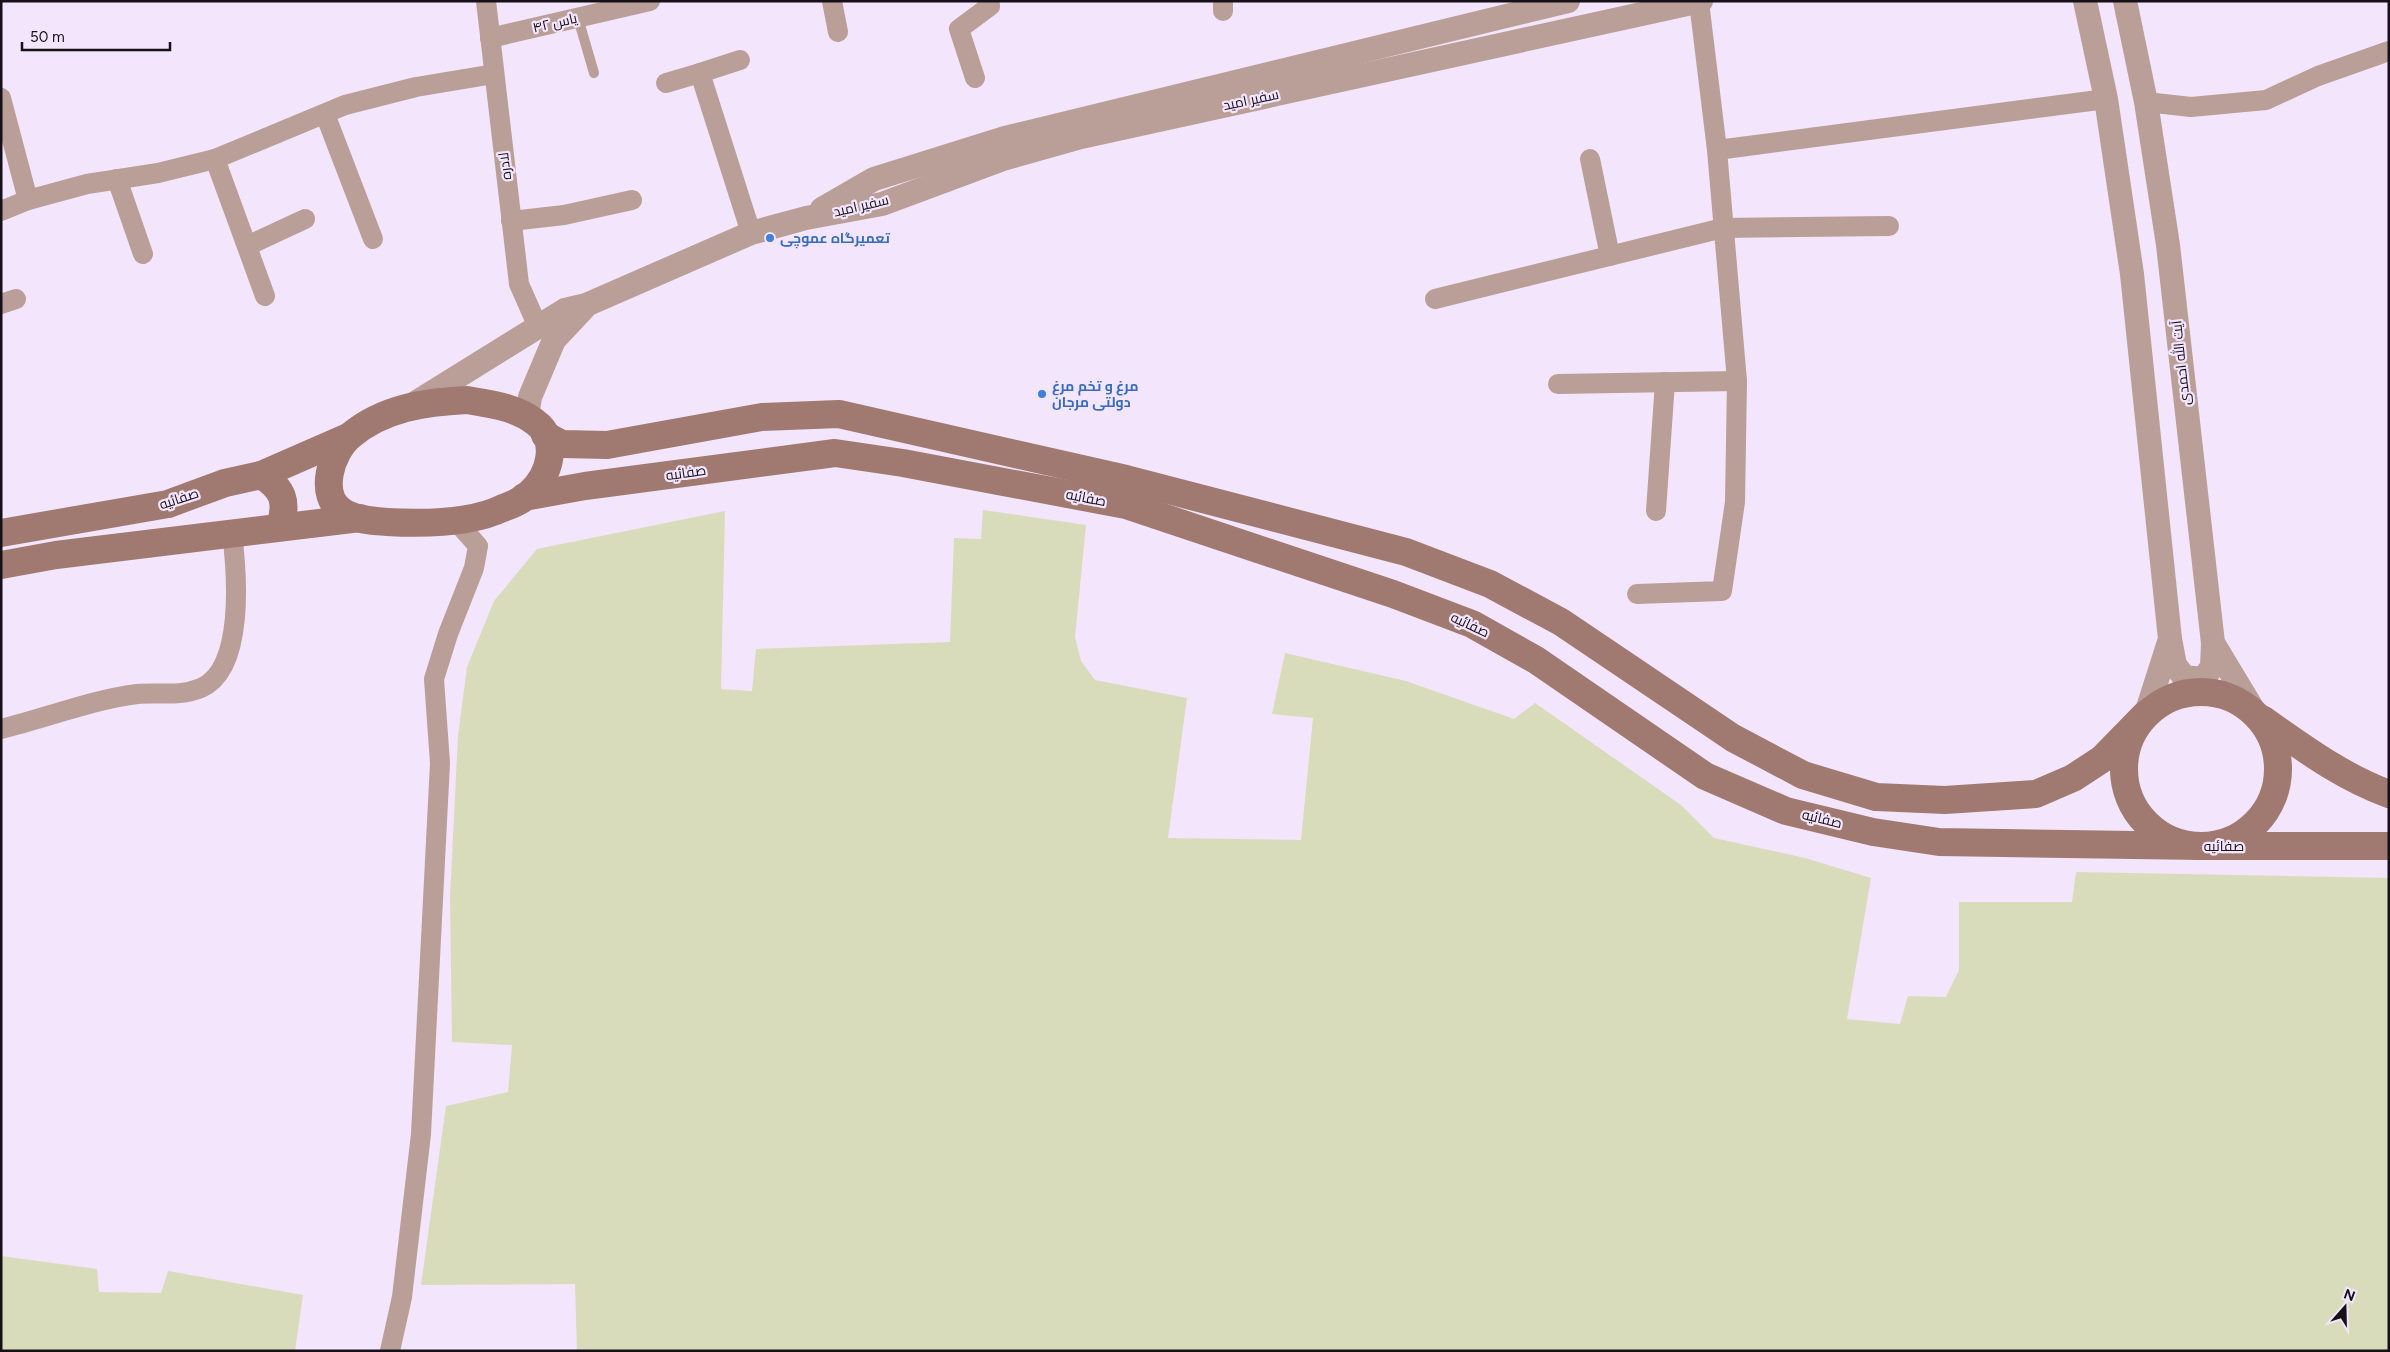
<svg xmlns="http://www.w3.org/2000/svg" width="2390" height="1352" viewBox="0 0 2390 1352" font-family="Figtree,Cairo,sans-serif">
  <style>
    .green { fill: #d9dcba }
    .lines { fill: none; stroke-linecap: round; stroke-linejoin: round }
    .service { stroke: #b99f98; stroke-width: 10 }
    .minor { stroke: #b99f98; stroke-width: 20 }
    .tertiary { stroke: #b99f98; stroke-width: 24 }
    .secondary { stroke: #a07a70; stroke-width: 28 }
    .shop-dot { fill: #3f7fe0; stroke: #f3e5fb; stroke-width: 2 }
    .labels { text-anchor: middle; dominant-baseline: central; stroke-width: 4.5; stroke-linejoin: round; paint-order: stroke }
    .street-label { font-size: 14px; fill: #161119; stroke: #f3e5fb }
    .shop-label { font-size: 14px; font-weight: bold; fill: #366cbe; stroke: #f3e5fb; text-anchor: start }
  </style>
  <rect width="100%" height="100%" fill="#f3e5fb"/>
  <g class="green">
    <polygon points="983,510 1086,525 1075,637 1081,661 1095,680 1187,698 1168,838 1301,840 1313,718 1272,714 1285,653 1406,681 1514,719 1535,703 1681,805 1714,838 1805,858 1871,878 1847,1019 1900,1024 1908,996 1946,997 1959,970 1959,902 2072,902 2076,872 2389,878 2389,1351 577,1351 575,1284 421,1285 446,1106 508,1092 512,1045 452,1042 450,897 458,736 467,667 494,601 537,549 725,511 721,689 752,691 756,649 950,642 954,538 981,539"/>
    <polygon points="1,1256 97,1269 99,1292 161,1293 168,1271 303,1295 295,1351 1,1351"/>
  </g>
  <g class="lines">
    <polyline class="service" points="578,18 594,73"/>
    <g class="minor">
      <polyline points="486,1 519,284 538,327"/>
      <polyline points="832,1 838,32"/>
      <polyline points="1223,1 1223,11"/>
      <polyline points="490,38 650,1"/>
      <polyline points="740,60 700,73 751,233"/>
      <polyline points="975,78 959,29 990,6 989,1"/>
      <polyline points="666,83 700,73"/>
      <polyline points="1,98 28,200"/>
      <polyline points="2146,102 2191,107 2266,100 2318,76 2389,51"/>
      <polyline points="325,114 373,239"/>
      <polyline points="1717,150 2106,99"/>
      <polyline points="215,159 265,296"/>
      <polyline points="1590,159 1610,256"/>
      <polyline points="117,179 143,254"/>
      <polyline points="1,211 28,200 87,184 158,173 215,159 345,105 416,87 494,74"/>
      <polyline points="511,221 564,215 632,200"/>
      <polyline points="247,246 305,219"/>
      <polyline points="1435,299 1723,228 1889,226"/>
      <polyline points="1,304 16,299"/>
      <polyline points="1558,384 1737,381"/>
      <polyline points="1656,511 1665,382"/>
      <polyline points="1637,594 1722,591 1735,502 1737,381 1717,150 1699,2"/>
      <path d="M1 729C46 718 91 700 137 694 159 692 179 697 201 688 245 669 237 573 232 533"/>
      <polyline points="390,1351 402,1297 421,1134 440,763 434,679 448,634 474,568 478,546 456,521"/>
    </g>
    <g class="tertiary">
      <polyline points="2085,1 2106,99 2132,274 2170,639 2146,714"/>
      <polyline points="2125,1 2146,102 2168,245 2213,643 2257,716"/>
      <polyline points="822,209 874,179 1005,138 1568,1"/>
      <polyline points="412,405 565,310 586,305 751,233 806,218 882,204 1003,159 1081,137 1701,1"/>
      <polyline points="527,417 530,397 554,340 584,308"/>
      <polyline points="2170,639 2175,665 2184,677 2203,679 2212,667 2213,643"/>
    </g>
    <g class="secondary">
      <path d="M467 400C490 404 516 407 535 422 560 440 550 475 530 493 523 500 512 505 503 508 470 524 423 524 387 522 374 521 355 520 343 512 317 496 331 452 350 436 383 408 425 402 467 400Z"/>
      <polyline points="545,435 562,444 607,445 762,417 839,414 1126,479 1406,552 1490,584 1561,622 1733,738 1803,775 1876,797 1945,800 2036,794 2073,778 2102,759 2146,714"/>
      <path d="M261 475C283 488 288 502 280 526"/>
      <polyline points="524,497 585,486 835,453 903,463 1126,505 1393,594 1472,624 1536,660 1705,776 1786,811 1873,832 1939,842 2201,846 2389,846"/>
      <polyline points="1,533 168,504 225,483 261,475 348,437"/>
      <polyline points="1,565 56,555 360,518"/>
      <circle cx="2201" cy="769" r="77"/>
      <path d="M2262 719C2302 747 2342 777 2389 794"/>
    </g>
  </g>
  <g class="shop-dot">
    <circle cx="770" cy="238" r="5"/>
    <circle cx="1042" cy="394" r="5"/>
  </g>
  <g class="labels">
    <g class="street-label">
      <text transform="translate(555 23) rotate(-13)">یاس ۴۲</text>
      <text transform="translate(1251 100) rotate(-12)">سفیر امید</text>
      <text transform="translate(505 166) rotate(-97)">لادره</text>
      <text transform="translate(861 206) rotate(-13)">سفیر امید</text>
      <text transform="translate(2181 363) rotate(-96)">آیت الله احمدی</text>
      <text transform="translate(686 473) rotate(-8)">صفائیه</text>
      <text transform="translate(1086 498) rotate(11)">صفائیه</text>
      <text transform="translate(179 499) rotate(-18)">صفائیه</text>
      <text transform="translate(1470 625) rotate(25)">صفائیه</text>
      <text transform="translate(1822 819) rotate(14)">صفائیه</text>
      <text x="2224" y="846">صفائیه</text>
    </g>
    <g class="shop-label">
      <text x="780" y="238">تعمیرگاه عموچی</text>
      <text x="1052" y="386">مرغ و تخم مرغ<tspan x="1052" dy="16">دولتی مرجان</tspan></text>
    </g>
  </g>
  <rect width="2390" height="1352" fill="none" stroke="#161119" stroke-width="5"/>
  <g transform="translate(2345 1307) rotate(20)" stroke="#f3e5fb" stroke-width="4" paint-order="stroke">
  <path d="M0-4L9 19L0 12L-9 19Z" fill="#161119"/>
  <text y="-8" font-size="14" font-weight="bold" text-anchor="middle" fill="#161119">N</text>
  </g>
  <path d="M22 42v8h148v-8" fill="none" stroke="#161119" stroke-width="2.5"/>
  <text x="30" y="42" font-size="15" fill="#161119" stroke="#f3e5fb" stroke-width="4" paint-order="stroke">50 m</text>
</svg>
